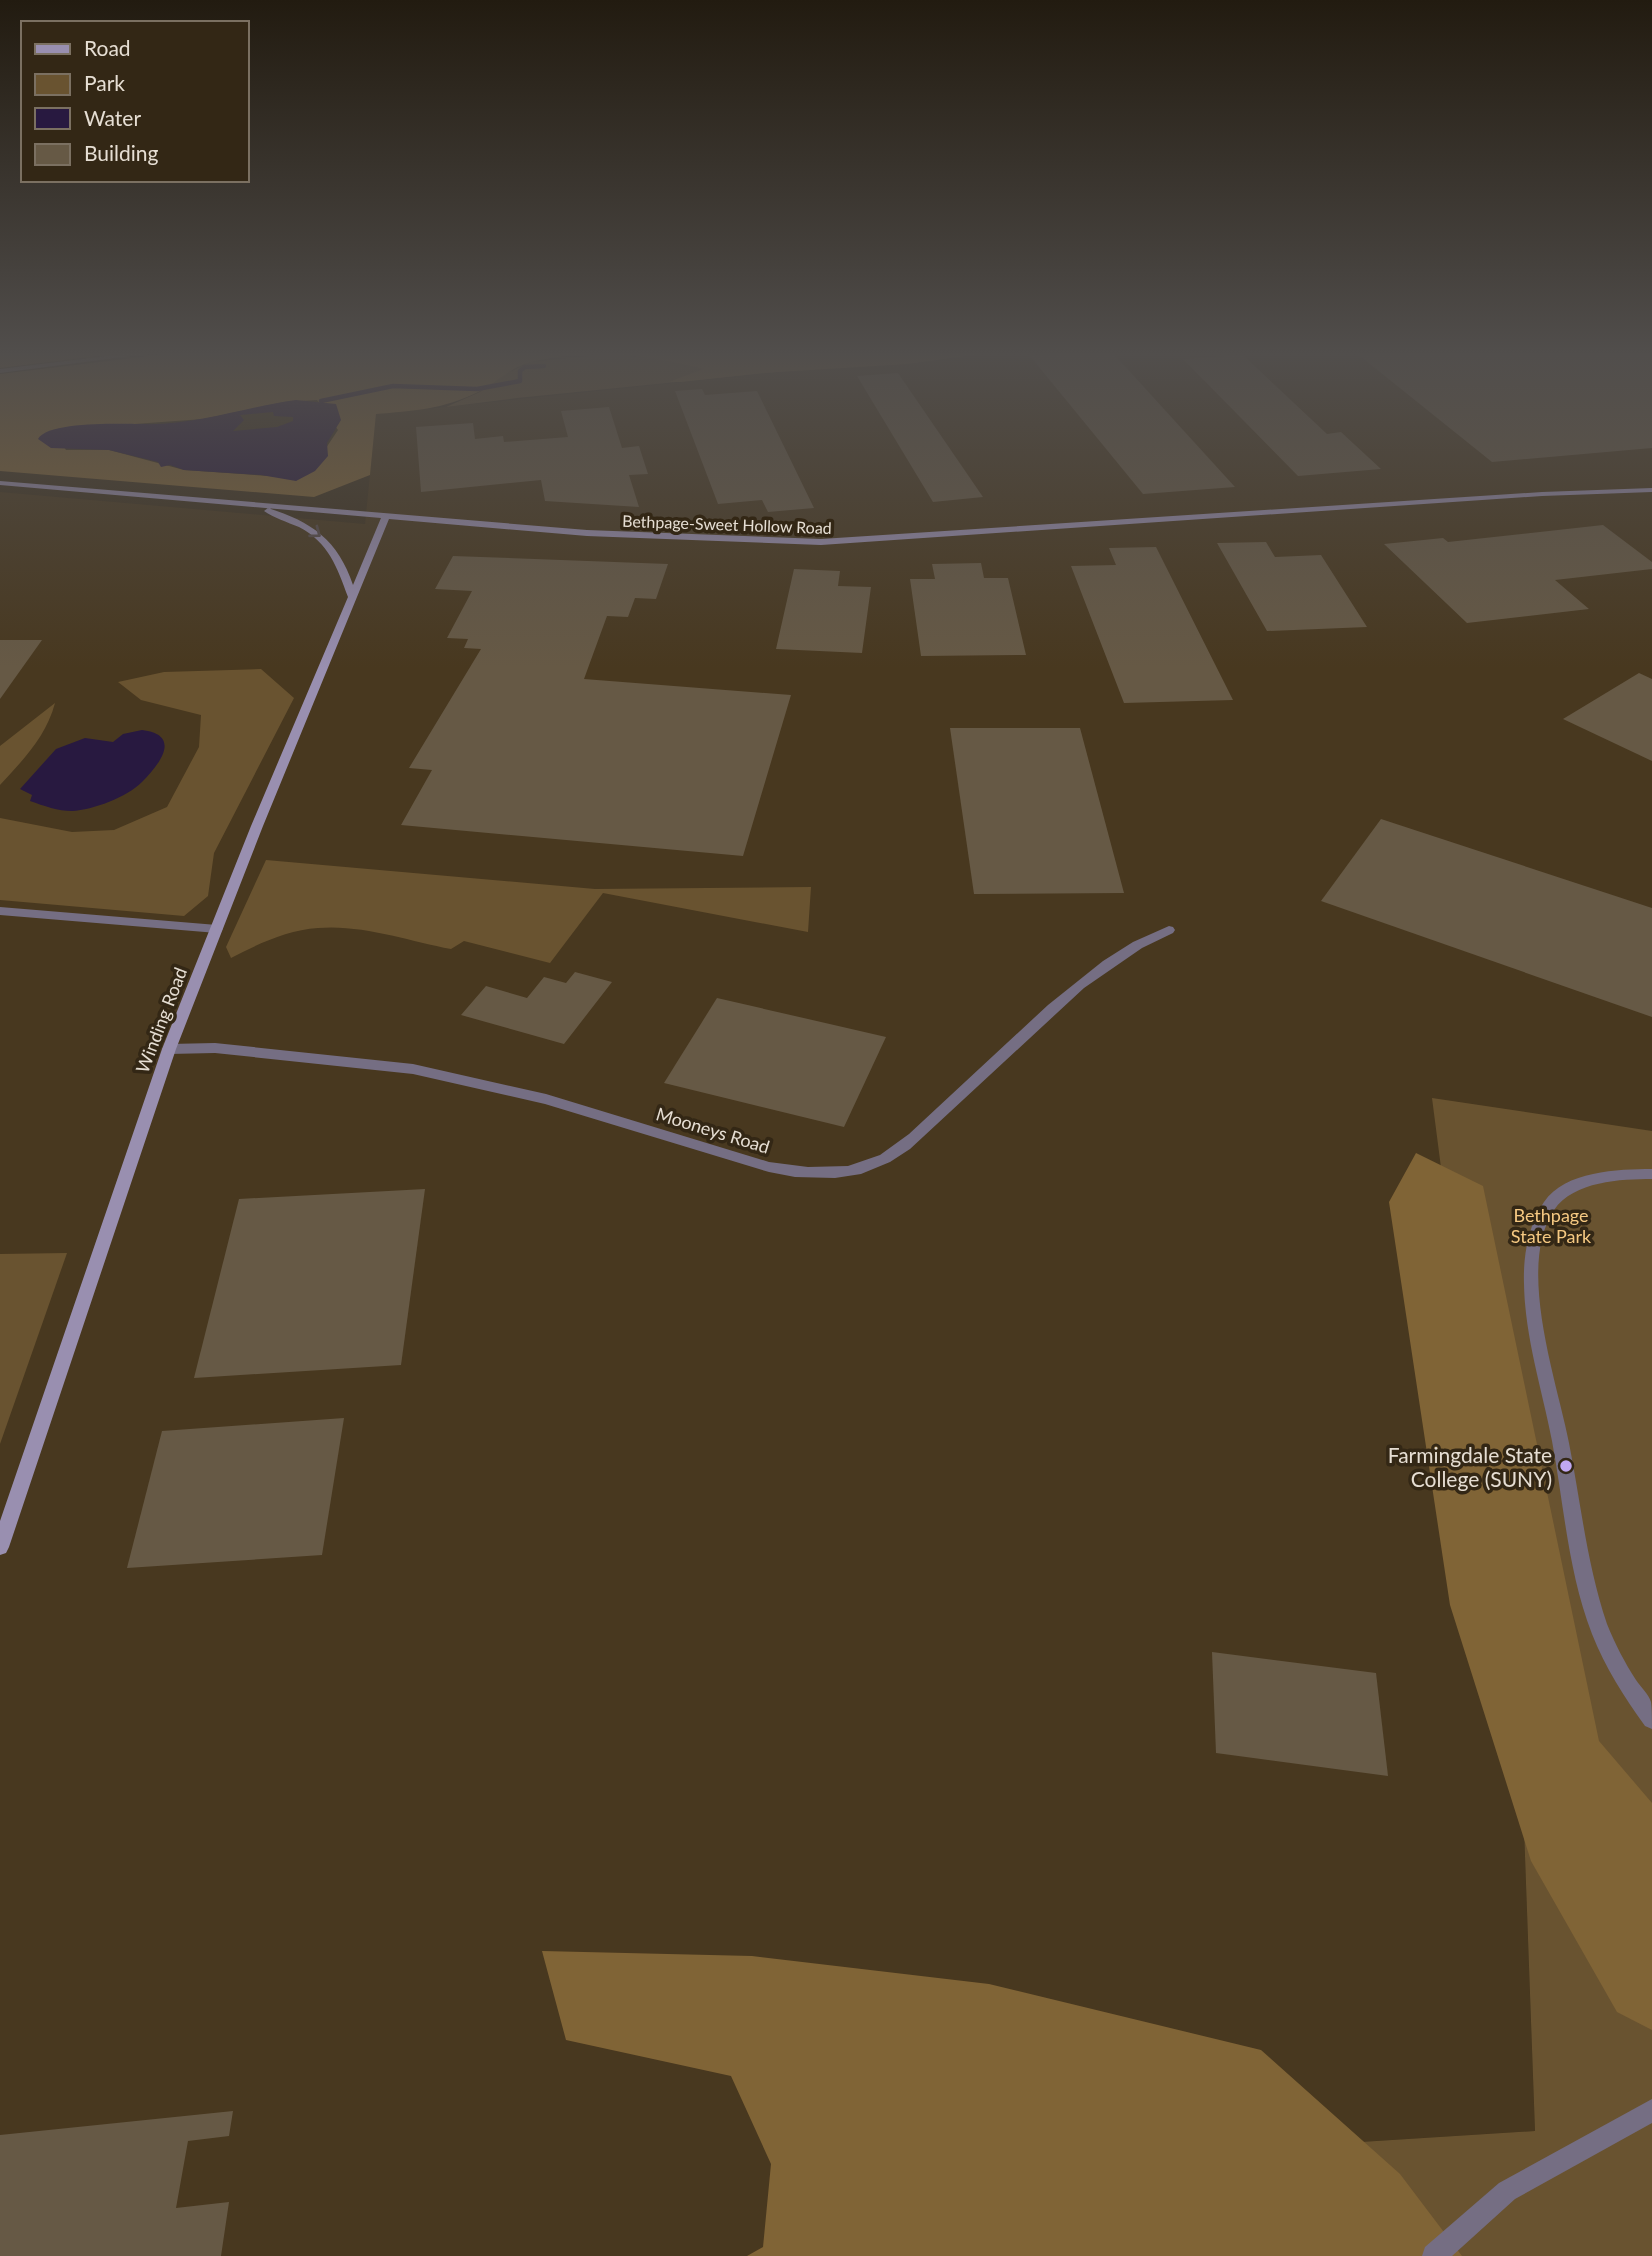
<svg xmlns="http://www.w3.org/2000/svg" width="1652" height="2256" viewBox="0 0 1652 2256" font-family="Lato,sans-serif">
  <style>
    .built { fill: #48381f }
    .green { fill: #695330 }
    .forest { fill: #806436; fill-rule: evenodd }
    .water { fill: #281940; fill-rule: evenodd }
    .lines { fill: none; stroke-linecap: round; stroke-linejoin: round }
    .stream { stroke: #281940; stroke-width: 4.5 }
    .building { fill: #665945 }
    .lane { fill: #756e83; fill-rule: evenodd }
    .street { fill: #756e83; fill-rule: evenodd }
    .secondary { fill: #998fb0; fill-rule: evenodd }
    .oneway { stroke: #574b4b }
    .poi-dot { fill: #c1a8f3; stroke: #332715; stroke-width: 2.5 }
    .labels { text-anchor: middle; dominant-baseline: central; stroke-width: 7; stroke-linejoin: round; paint-order: stroke }
    .far-street-label { font-size: 16px; fill: #e6ded3; stroke: #332715 }
    .street-label { font-size: 18px; fill: #e6ded3; stroke: #332715 }
    .park-label { font-size: 18px; fill: #f6c982; stroke: #332715 }
    .near-poi-label { font-size: 21px; fill: #e6ded3; stroke: #332715; text-anchor: end }
  </style>
  <rect width="100%" height="100%" fill="#3d311e"/>
  <polygon class="built" points="975,352 1652,352 1652,1828 1523,1802 1535,2131 969,2167 835,2256 0,2256 0,492 365,524 376,414"/>
  <g class="green">
    <polygon points="975,352 517,398 446,407 480,392 499,377 531,362 610,354 647,358"/>
    <polygon points="261,669 294,698 214,853 208,896 184,916 0,900 0,818 72,832 114,830 167,807 199,747 201,715 141,700 118,682 164,672"/>
    <path d="M55 703C46 737 23 760 0 785V746Z"/>
    <path d="M266 860 595 889 811 887 808 932 603 893 550 963 464 941 451 949C409 941 361 924 318 928 287 930 258 944 231 958L226 947Z"/>
    <polygon points="1432,1098 1652,1131 1652,2256 835,2256 969,2167 1535,2131 1523,1801"/>
    <polygon points="67,1253 0,1444 0,1254"/>
  </g>
  <g class="forest">
    <polygon points="0,352 129,352 0,368"/>
    <path d="M183 352H995L907 364 763 373 681 382H669L703 369C649 355 588 348 532 362 510 367 495 384 476 393 444 409 412 411 376 414L370 475 314 497 0 471V374ZM317 400 338 430 326 448 297 478 184 470 109 450H66L52 430 203 419 284 402Z"/>
    <polygon points="1416,1153 1483,1186 1599,1741 1652,1803 1652,2030 1617,2012 1531,1861 1450,1605 1389,1202"/>
    <polygon points="542,1951 752,1956 989,1984 1261,2050 1400,2174 1462,2256 747,2256 763,2247 771,2164 731,2076 566,2040"/>
  </g>
  <g class="water">
    <path d="M296 400 336 404 341 420 327 443 328 456 315 471 296 481 261 475 184 470 170 465 161 467 158 462 109 450 51 448 38 439C48 421 121 424 142 424 194 426 245 407 296 400ZM273 412 274 416 293 417V421L277 427 233 431 244 420 240 415Z"/>
    <path d="M142 730C183 735 159 765 142 782 127 797 93 810 72 811 58 811 44 806 30 801L32 795 20 789 56 749 85 738 113 742 123 734Z"/>
  </g>
  <g class="lines">
    <polyline class="stream" points="321,401 393,386 477,389 520,381 520,371 525,367 544,366"/>
  </g>
  <g class="building">
    <polygon points="1078,352 1112,352 1235,487 1143,494 1030,356"/>
    <polygon points="1355,352 1652,352 1652,448 1492,462"/>
    <polygon points="1243,355 1327,434 1341,432 1381,469 1298,476 1183,359"/>
    <polygon points="898,373 983,497 933,502 857,376"/>
    <polygon points="702,389 705,395 757,391 814,508 768,512 762,500 718,504 675,391"/>
    <polygon points="609,407 622,448 639,446 648,474 629,475 639,507 545,501 541,480 421,492 416,427 473,423 475,439 503,436 504,442 568,437 561,411"/>
    <polygon points="1603,525 1652,562 1652,569 1555,580 1589,609 1467,623 1384,544 1443,538 1448,542"/>
    <polygon points="1266,542 1275,557 1321,555 1367,627 1267,631 1217,543"/>
    <polygon points="1156,547 1233,700 1124,703 1071,566 1116,565 1109,548"/>
    <polygon points="453,556 668,564 656,599 635,598 628,617 607,616 584,679 791,695 743,856 401,825 432,770 409,768 481,649 464,648 468,639 447,638 472,591 435,589"/>
    <polygon points="981,563 984,578 1008,578 1026,655 921,656 910,579 935,579 932,564"/>
    <polygon points="794,569 840,571 838,586 871,587 862,653 776,649"/>
    <polygon points="0,640 42,640 0,699"/>
    <polygon points="1639,673 1652,679 1652,761 1563,719"/>
    <polygon points="950,728 1080,728 1124,893 974,894"/>
    <polygon points="1381,819 1652,908 1652,1017 1321,901"/>
    <polygon points="575,972 612,982 564,1044 461,1015 486,986 527,998 544,977 566,983"/>
    <polygon points="717,998 886,1037 844,1127 664,1083"/>
    <polygon points="425,1189 401,1365 194,1378 239,1199"/>
    <polygon points="344,1418 322,1555 127,1568 162,1431"/>
    <polygon points="1212,1652 1376,1673 1388,1776 1216,1753"/>
    <polygon points="233,2111 229,2136 188,2141 176,2208 229,2202 221,2256 0,2256 0,2135"/>
  </g>
  <g class="lines">
    <polygon class="lane" points="0,907 217,925 223,929 217,933 0,915"/>
    <g class="street">
      <polygon points="140,352 161,352 0,373 0,369"/>
      <polygon points="1169,926 1173,927 1175,930 1173,933 1142,948 1084,988 910,1149 890,1162 861,1174 835,1178 795,1177 769,1172 545,1104 413,1074 215,1053 169,1054 162,1049 169,1044 215,1043 413,1064 546,1094 769,1162 808,1167 848,1166 880,1155 909,1134 1048,1005 1103,961 1133,942"/>
      <path d="M1652 1169V1179C1621 1179 1574 1181 1554 1210 1516 1267 1557 1381 1569 1443 1581 1504 1587 1565 1607 1624 1615 1644 1625 1663 1636 1680 1641 1687 1649 1695 1651 1702 1652 1709 1652 1721 1652 1729L1645 1726C1624 1697 1605 1667 1592 1634 1568 1572 1564 1505 1552 1441 1542 1389 1525 1338 1524 1284 1523 1257 1528 1225 1544 1202 1565 1171 1618 1169 1652 1169Z"/>
      <polygon points="1652,2099 1652,2123 1515,2199 1452,2256 1422,2256 1425,2247 1499,2183"/>
    </g>
    <path class="secondary" d="M0 481 587 530 821 539 1542 492 1652 488V492L1542 496 821 545 587 536 389 519 263 826 176 1049 9 1547 6 1553 0 1555V1521L162 1049 251 826 348 597C337 567 329 543 299 527 287 522 274 518 264 511L268 508C312 522 338 540 353 585L381 518 0 485Z"/>
  </g>
  <defs><path id="oneway-chevron" d="M-2-3.5L2.5 0L-2 3.5" fill="none" stroke-width="1.6" stroke-linecap="round" stroke-linejoin="round" transform="scale(1.75)"/></defs>
  <use class="oneway" href="#oneway-chevron" transform="translate(316 533) rotate(37)"/>
  <linearGradient id="sky" x2="0" y2="1"><stop stop-color="#221b10"/><stop offset="0.53" stop-color="#514e4c"/><stop offset="1" stop-color="#514e4c" stop-opacity="0"/></linearGradient>
  <rect width="1652" height="668" fill="url(#sky)"/>
  <circle class="poi-dot" cx="1566" cy="1466" r="7"/>
  <g class="labels">
    <g class="far-street-label">
      <text transform="translate(727 524) rotate(2)">Bethpage-Sweet Hollow Road</text>
    </g>
    <g class="street-label">
      <text transform="translate(161 1020) rotate(-69)">Winding Road</text>
      <text transform="translate(713 1130) rotate(17)">Mooneys Road</text>
    </g>
    <g class="park-label">
      <text x="1551" y="1215">Bethpage<tspan x="1551" dy="21">State Park</tspan></text>
    </g>
    <g class="near-poi-label">
      <text x="1552" y="1454">Farmingdale State<tspan x="1552" dy="24">College (SUNY)</tspan></text>
    </g>
  </g>
  <rect x="21" y="21" width="228" height="161" fill="#332715" stroke="#7b7061" stroke-width="2"/>
  <rect x="35" y="44" width="35" height="10" fill="#998fb0" stroke="#7b7061" stroke-width="2"/>
  <text x="84" y="56" font-size="21" fill="#e6ded3">Road</text>
  <rect x="35" y="74" width="35" height="21" fill="#695330" stroke="#7b7061" stroke-width="2"/>
  <text x="84" y="91" font-size="21" fill="#e6ded3">Park</text>
  <rect x="35" y="108" width="35" height="21" fill="#281940" stroke="#7b7061" stroke-width="2"/>
  <text x="84" y="126" font-size="21" fill="#e6ded3">Water</text>
  <rect x="35" y="144" width="35" height="21" fill="#665945" stroke="#7b7061" stroke-width="2"/>
  <text x="84" y="161" font-size="21" fill="#e6ded3">Building</text>
</svg>
